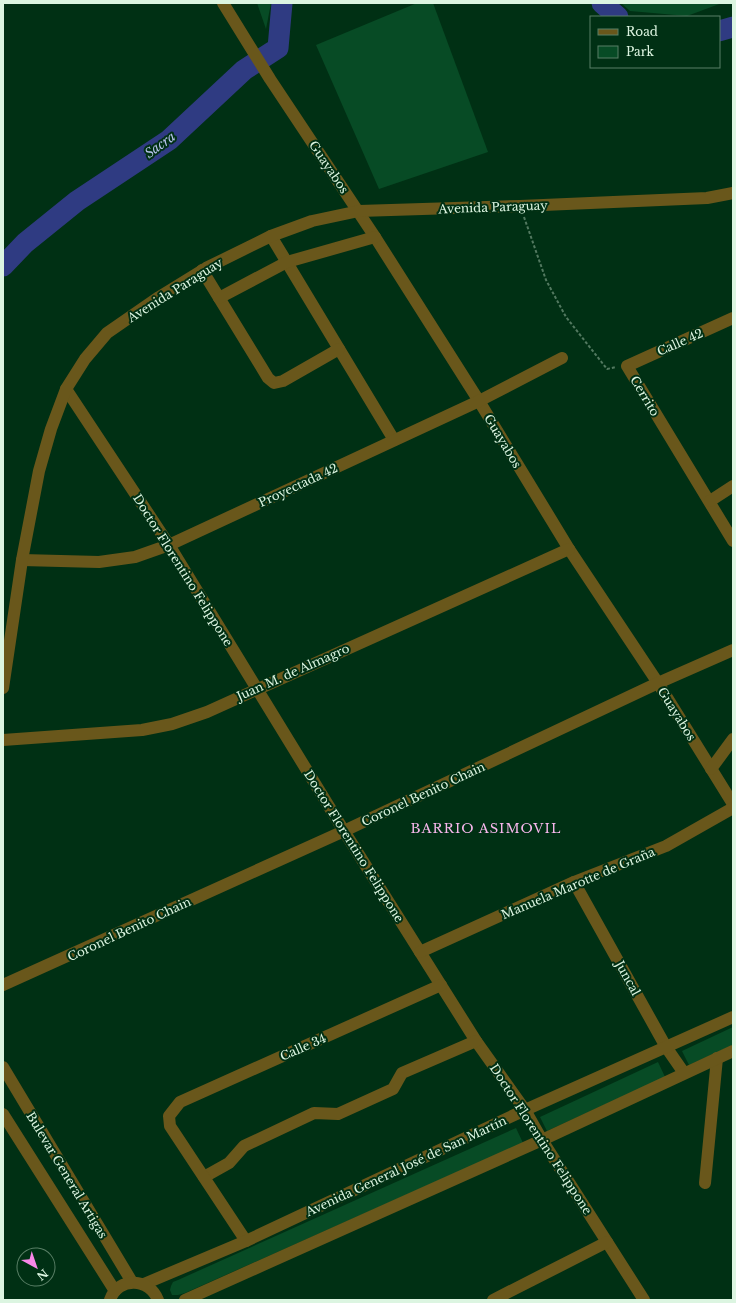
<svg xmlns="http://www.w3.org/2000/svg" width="736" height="1303" viewBox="0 0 736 1303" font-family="'Libre Baskerville',serif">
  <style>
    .green { fill: #074b25 }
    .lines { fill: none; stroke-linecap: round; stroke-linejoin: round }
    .river { stroke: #2f3b82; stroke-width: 21 }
    .path { stroke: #527960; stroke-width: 2; stroke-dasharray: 3 2; stroke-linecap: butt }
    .minor { stroke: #69571b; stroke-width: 12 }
    .labels { text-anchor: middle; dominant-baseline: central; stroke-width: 4; stroke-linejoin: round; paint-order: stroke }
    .street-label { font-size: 12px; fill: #dcf5e1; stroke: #003014 }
    .water-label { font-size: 13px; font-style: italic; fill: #b8c4ee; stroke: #003014 }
    .neighbourhood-label { font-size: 13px; letter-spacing: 1px; fill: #f7b7ec; stroke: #003014 }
  </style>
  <rect width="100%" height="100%" fill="#003014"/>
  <g class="green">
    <polygon points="257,3 271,3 266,29"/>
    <polygon points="417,3 433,3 488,152 379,189 316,45"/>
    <polygon points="621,3 722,3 687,16 630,11"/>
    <polygon points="733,1027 733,1045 689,1065 682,1051"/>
    <polygon points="658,1062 665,1077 547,1131 540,1117"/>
    <polygon points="516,1128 523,1143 185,1293 178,1295 172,1295 170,1290 171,1286 173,1282 178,1280"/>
  </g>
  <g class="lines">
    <g class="river">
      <polyline points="602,3 618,17"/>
      <polyline points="719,31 733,27"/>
      <polyline points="3,266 25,243 77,201 169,140 244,70 278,48 282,3"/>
    </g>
    <polyline class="path" points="524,217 546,280 566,317 607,369 616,367"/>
    <g class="minor">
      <polyline points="223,3 270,79 375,237 479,401 569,549 658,683 733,804"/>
      <polyline points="271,236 394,440"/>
      <polyline points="202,270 268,378 274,383 283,381 339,349"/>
      <polyline points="219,298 287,262 375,237"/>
      <polyline points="733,318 627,366 733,541"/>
      <polyline points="66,389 169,545 344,831 476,1041 525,1110 542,1140 644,1300"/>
      <polyline points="710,501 733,486"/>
      <polyline points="22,560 99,562 135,557 169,545 479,401 562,358"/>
      <polyline points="3,688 22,560 39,471 51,429 66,389 85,359 107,333 159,297 206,268 271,236 312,221 359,211 520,206 707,198 733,193"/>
      <polyline points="3,740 142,730 172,724 207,712 569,549"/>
      <polyline points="711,769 733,739"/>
      <polyline points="574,882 666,1047 684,1073"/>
      <polyline points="420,952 574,882 666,846 733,808"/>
      <polyline points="3,985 344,831 658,683 733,650"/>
      <polyline points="3,1067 132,1282"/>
      <polyline points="3,1114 115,1291"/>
      <polyline points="204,1177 229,1163 244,1146 314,1113 338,1114 393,1089 402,1073 476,1041"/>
      <polyline points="705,1183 717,1058"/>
      <polyline points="246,1241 170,1126 169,1116 180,1102 441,985"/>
      <polyline points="144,1284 246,1241 525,1110 733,1017"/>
      <path d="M110 1300C118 1276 150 1278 158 1300"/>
      <polyline points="185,1300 542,1140 733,1051"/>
      <polyline points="493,1300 607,1242"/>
    </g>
  </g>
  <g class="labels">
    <g class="street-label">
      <text transform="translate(329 167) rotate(56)">Guayabos</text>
      <text transform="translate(493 207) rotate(-2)">Avenida Paraguay</text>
      <text transform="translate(175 290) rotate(-32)">Avenida Paraguay</text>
      <text transform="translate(680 342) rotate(-24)">Calle 42</text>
      <text transform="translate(645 396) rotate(59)">Cerrito</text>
      <text transform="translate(503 441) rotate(59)">Guayabos</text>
      <text transform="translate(298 485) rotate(-25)">Proyectada 42</text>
      <text transform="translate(183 570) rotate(58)">Doctor Florentino Felippone</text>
      <text transform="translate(293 672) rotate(-24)">Juan M. de Almagro</text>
      <text transform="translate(677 714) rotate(58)">Guayabos</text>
      <text transform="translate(423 794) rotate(-25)">Coronel Benito Chain</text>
      <text transform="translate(354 846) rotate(58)">Doctor Florentino Felippone</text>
      <text transform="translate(578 883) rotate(-23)">Manuela Marotte de Graña</text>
      <text transform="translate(129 929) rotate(-25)">Coronel Benito Chain</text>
      <text transform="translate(628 978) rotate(61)">Juncal</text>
      <text transform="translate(303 1047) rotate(-24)">Calle 34</text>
      <text transform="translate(541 1139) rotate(57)">Doctor Florentino Felippone</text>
      <text transform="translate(406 1166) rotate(-25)">Avenida General José de San Martín</text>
      <text transform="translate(67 1175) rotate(59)">Bulevar General Artigas</text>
    </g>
    <g class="water-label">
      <text transform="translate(160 145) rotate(-36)">Sacra</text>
    </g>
    <g class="neighbourhood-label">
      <text x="486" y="828">BARRIO ASIMOVIL</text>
    </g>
  </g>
  <rect width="736" height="1303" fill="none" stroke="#dcf5e1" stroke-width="8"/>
  <rect x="590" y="16" width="130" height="52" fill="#003014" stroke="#587f66"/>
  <rect x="598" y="29" width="20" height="6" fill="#69571b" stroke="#587f66"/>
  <text x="626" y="36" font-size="12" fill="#dcf5e1">Road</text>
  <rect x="598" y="46" width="20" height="12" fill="#074b25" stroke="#587f66"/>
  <text x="626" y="56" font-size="12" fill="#dcf5e1">Park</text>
  <g transform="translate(36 1267) rotate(140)"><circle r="19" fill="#003014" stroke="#587f66"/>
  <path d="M0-3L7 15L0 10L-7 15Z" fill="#f987e9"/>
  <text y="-6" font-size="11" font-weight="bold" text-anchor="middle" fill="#dcf5e1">N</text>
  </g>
</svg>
